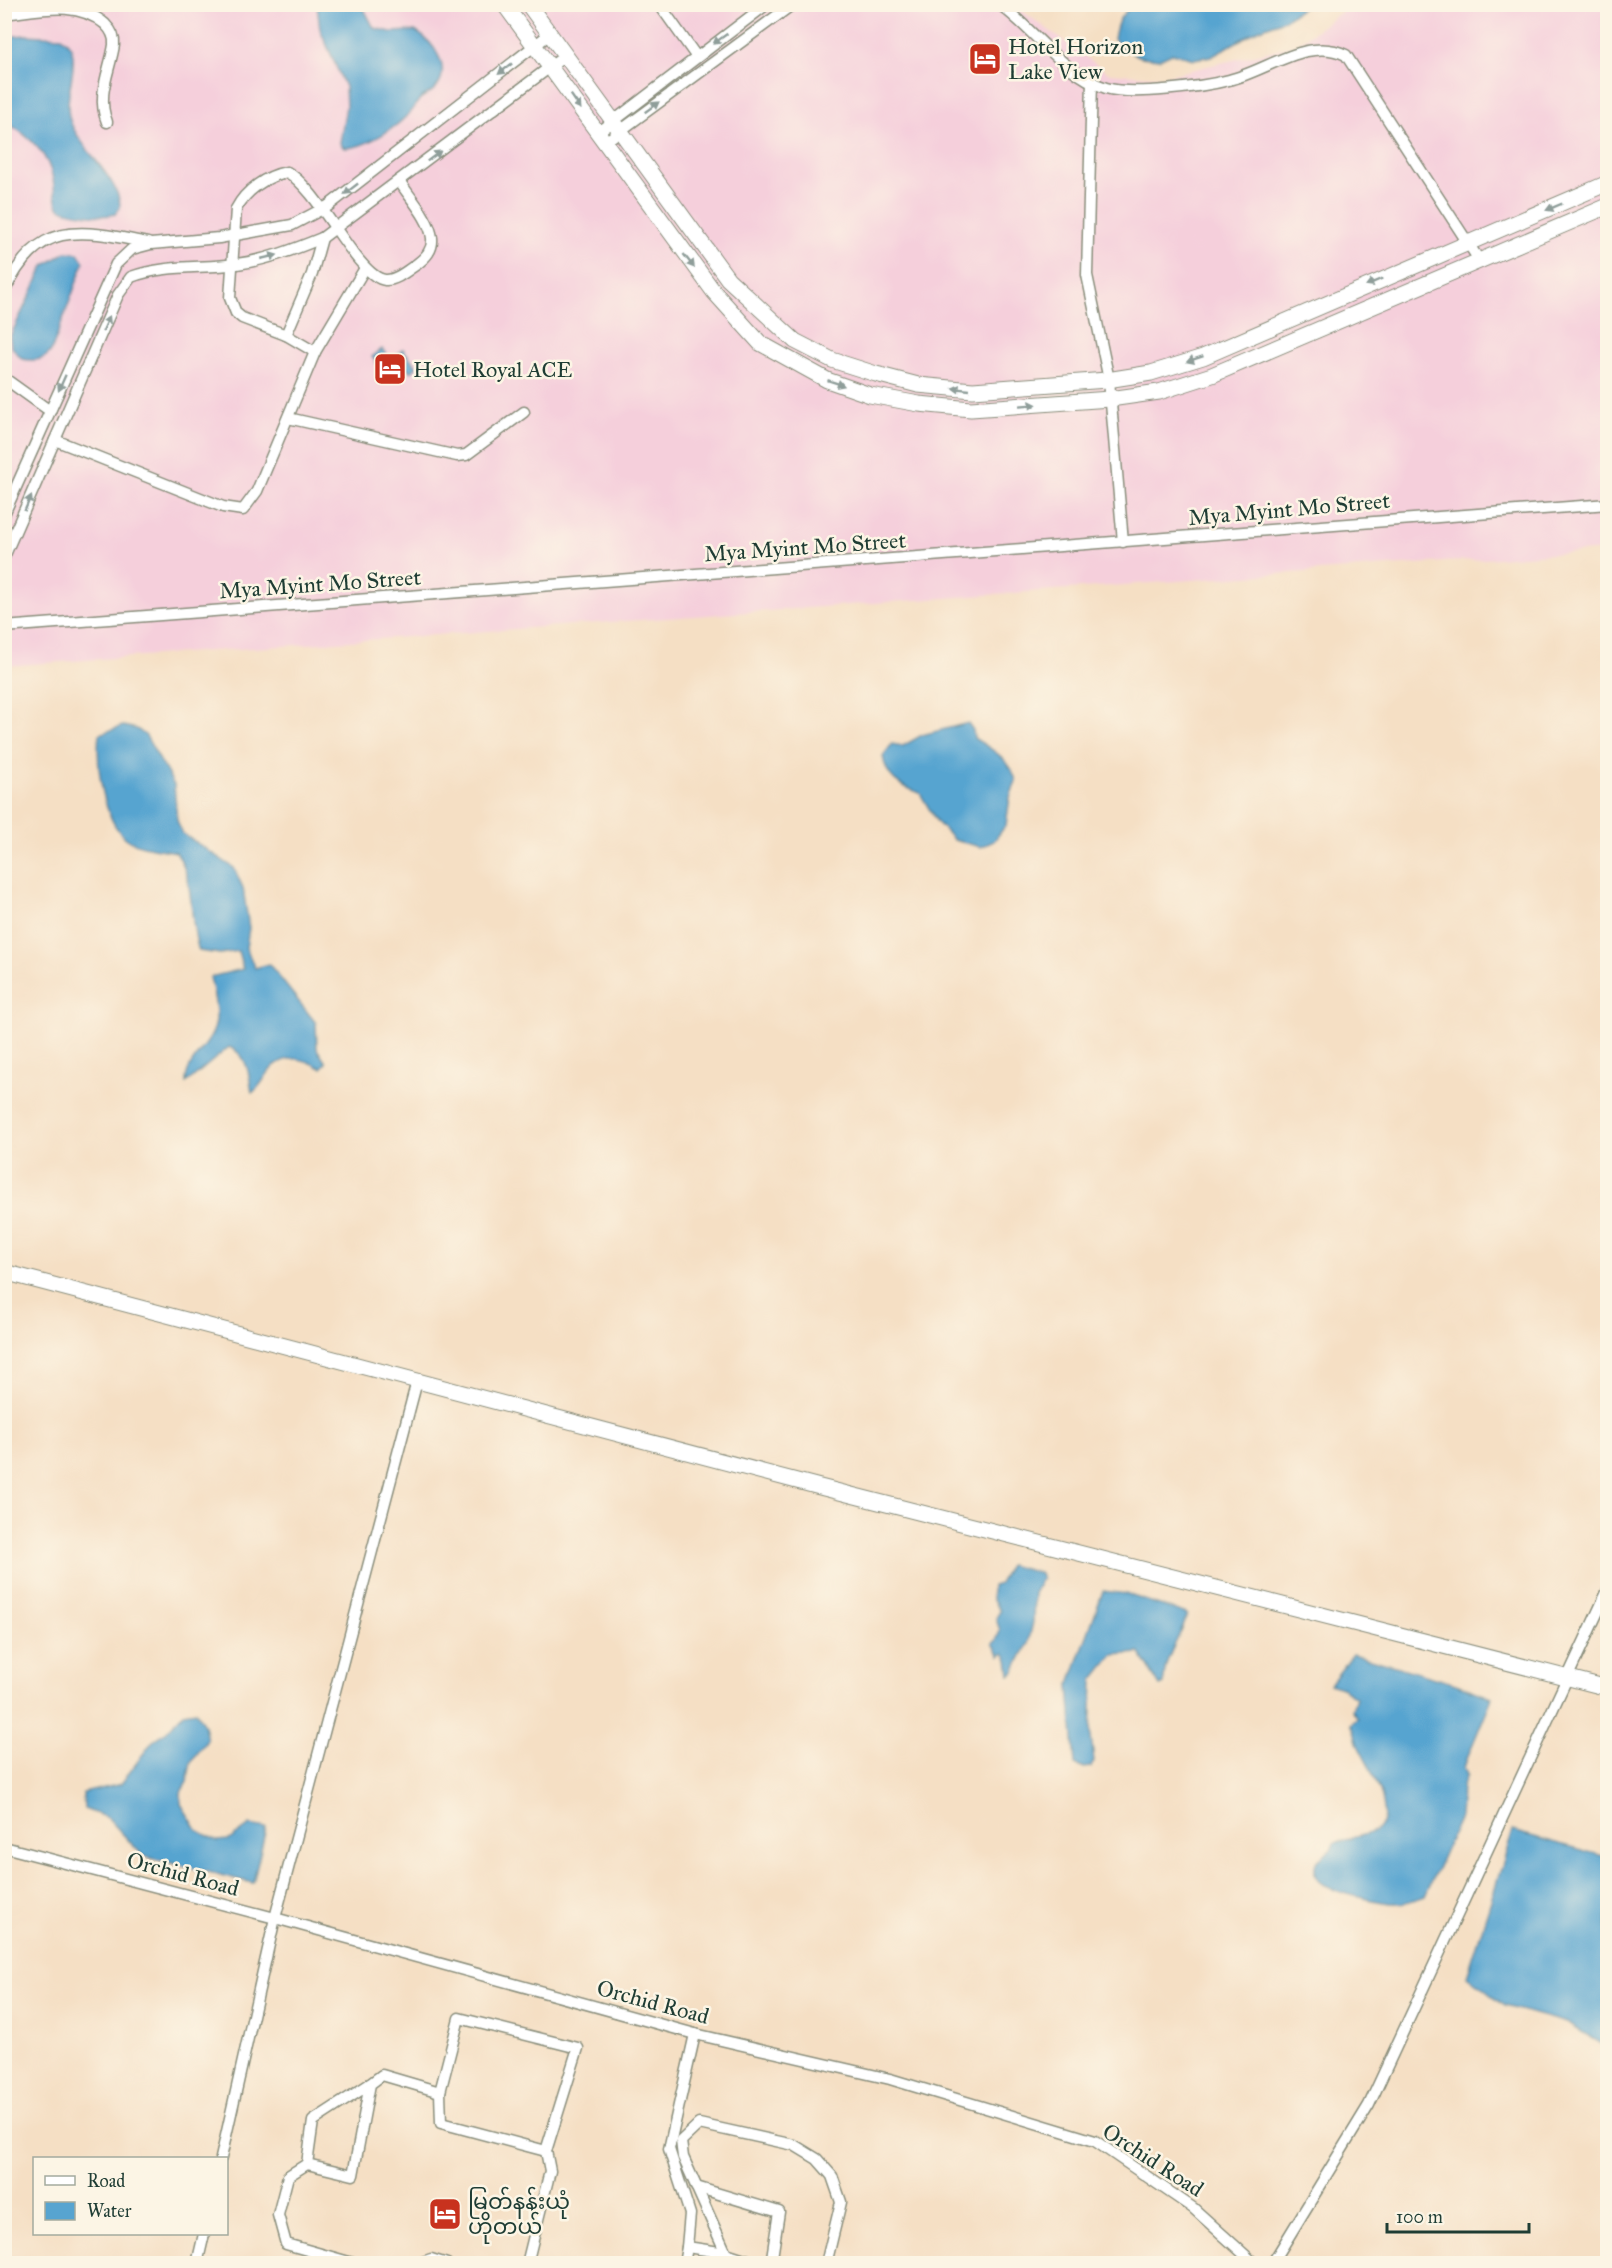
<svg xmlns="http://www.w3.org/2000/svg" width="1612" height="2268" viewBox="0 0 1612 2268" font-family="'IM FELL Great Primer','Noto Sans Myanmar',serif">
  <style>
    .built { fill: #f5cfdb }
    .water { fill: #57a4d0; stroke: #3b7082; stroke-width: 1.5 }
    .lines { fill: none; stroke-linecap: round; stroke-linejoin: round }
    .street-casing { stroke: #8a8e7c; stroke-width: 13 }
    .secondary-casing { stroke: #8a8e7c; stroke-width: 17 }
    .street { stroke: #fff; stroke-width: 10 }
    .secondary { stroke: #fff; stroke-width: 15 }
    .oneway { fill: #8f9e9a }
    .labels { text-anchor: middle; dominant-baseline: central; stroke-width: 5; stroke-linejoin: round; paint-order: stroke }
    .poi-label { font-size: 22px; fill: #1f3d34; stroke: #fcf5e5; text-anchor: start }
    .street-label { font-size: 22px; fill: #1f3d34; stroke: #fcf5e5 }
  </style>
  <rect width="100%" height="100%" fill="#fcf5e5"/>
  <filter id="ink" filterUnits="userSpaceOnUse"><feTurbulence type="fractalNoise" baseFrequency=".0167" numOctaves="2"/><feDisplacementMap in="SourceGraphic" scale="12" xChannelSelector="R" yChannelSelector="G"/><feConvolveMatrix kernelMatrix="1 2 1 2 8 2 1 2 1" color-interpolation-filters="sRGB"/></filter>
  <filter id="wash" filterUnits="userSpaceOnUse"><feTurbulence type="fractalNoise" baseFrequency=".008" numOctaves="4" result="noise"/><feDisplacementMap in="SourceGraphic" scale="24" xChannelSelector="R" yChannelSelector="G"/><feGaussianBlur stdDeviation="1.35" result="paint"/><feColorMatrix in="noise" values="0 0 0 0 0 0 0 0 0 0 0 0 0 0 0 0 0 1.4 0 .05"/><feComposite in="paint" operator="in"/></filter>
  <g filter="url(#wash)">
    <rect width="100%" height="100%" fill="#f5dfc4"/>
    <polygon class="built" points="5,5 1014,5 1108,73 1162,77 1296,45 1351,5 1607,5 1607,550 5,666"/>
    <g class="water">
      <path d="M1140 4H1307V5L1284 20 1260 29 1211 56 1194 59 1172 53 1159 59 1141 57 1124 49 1114 39C1117 21 1121 10 1140 4Z"/>
      <path d="M317 5H362L374 28 391 32 415 31C434 42 453 69 435 89 431 93 424 95 420 99 417 102 415 107 412 110 398 127 366 148 344 148L340 143 346 106 345 87 320 29Z"/>
      <path d="M26 35 61 37C88 53 61 92 70 120 79 149 121 179 120 208L115 214C103 218 68 214 58 207 54 198 55 189 53 179 48 152 27 134 5 122V37Z"/>
      <path d="M66 252 78 253 84 262 52 349C46 361 34 361 22 359L11 346 10 337 44 266Z"/>
      <polygon points="382,349 393,363 400,358 397,354 403,349 417,367 411,372 407,368 390,381 372,357"/>
      <path d="M968 723 973 730 974 738C991 749 1011 759 1016 781L1010 797 1006 825 994 841 981 847 954 840 937 822 920 793C900 786 886 778 883 756L892 744 903 746 922 735Z"/>
      <path d="M123 726 137 729 146 736 174 785 177 820 182 833 234 868 243 888 249 928 246 948 255 968 269 964 316 1023 317 1049 326 1063 321 1068C305 1059 288 1053 273 1067 265 1075 262 1086 252 1093 249 1075 248 1054 229 1047L186 1083C185 1059 214 1045 216 1020 217 1006 213 991 210 977L243 969 238 951 220 954 199 951C188 919 196 881 176 852 161 849 140 848 127 839 102 821 96 762 99 734Z"/>
      <polygon points="1009,1565 1039,1573 1042,1578 1034,1593 1033,1622 1028,1644 1013,1673 1010,1675 1008,1659 1004,1653 1000,1656 993,1643 996,1641 1000,1631 996,1618 1000,1611 992,1599 992,1586 999,1584"/>
      <path d="M1103 1591 1126 1594 1187 1614C1181 1639 1162 1659 1164 1684L1160 1686 1140 1653 1113 1655 1093 1680 1091 1737 1094 1761 1091 1767 1082 1768 1075 1765 1069 1686Z"/>
      <path d="M1353 1654 1456 1684 1492 1698 1467 1758 1464 1768 1467 1775 1462 1786 1460 1817 1425 1896C1417 1899 1407 1903 1398 1903 1384 1904 1331 1892 1321 1883 1314 1878 1314 1869 1316 1862L1333 1848 1335 1843 1376 1831C1399 1812 1367 1765 1358 1745 1355 1738 1356 1731 1351 1724L1358 1718 1352 1710 1356 1697 1342 1688 1330 1684Z"/>
      <polygon points="196,1711 204,1725 207,1740 191,1762 187,1782 181,1792 181,1804 197,1830 217,1841 229,1840 250,1825 266,1828 253,1883 143,1856 108,1818 84,1809 83,1793 121,1784 152,1742 168,1730 183,1713"/>
      <polygon points="1513,1831 1607,1857 1607,2047 1567,2023 1505,2006 1467,1976"/>
    </g>
  </g>
  <g filter="url(#ink)">
    <g class="lines">
      <defs>
        <g id="street">
          <polyline points="659,4 696,56"/>
          <path d="M999 4C1035 30 1063 74 1106 88 1132 96 1202 87 1229 80 1267 71 1308 36 1346 55L1479 260"/>
          <path d="M4 14C41 10 77 0 105 24 111 30 115 37 114 45 110 71 96 95 107 122"/>
          <polyline points="1092,81 1087,275 1109,380 1123,542"/>
          <polyline points="598,133 767,4"/>
          <polyline points="605,142 793,4"/>
          <path d="M4 292C39 219 79 229 148 243"/>
          <polyline points="286,335 312,274 322,238"/>
          <path d="M315 352 286 335 242 318 236 313 230 298 236 209C246 190 266 176 287 172 320 190 357 277 385 280 396 281 408 270 417 264 426 257 433 250 432 238 430 219 410 198 400 182"/>
          <polyline points="4,378 50,411"/>
          <polyline points="288,418 457,456 466,455 524,412"/>
          <polyline points="55,440 223,507 243,510 257,491 315,352 365,268"/>
          <polyline points="4,514 116,264 132,249 151,244 219,238 292,225 328,206 551,33"/>
          <path d="M4 557 118 295 131 277C166 264 202 269 237 264 267 260 295 249 322 238L566 55"/>
          <polyline points="4,627 1608,504"/>
          <polyline points="4,1847 275,1918 695,2034 890,2079 1095,2141 1193,2208 1255,2264"/>
          <polyline points="695,2034 669,2149 690,2214 687,2247 726,2253"/>
          <polyline points="440,2092 441,2123 546,2151"/>
          <polyline points="221,2158 275,1918 417,1381"/>
          <polyline points="307,2164 313,2121 370,2084"/>
          <polyline points="696,2187 779,2212 771,2264"/>
          <polyline points="726,2253 683,2157 681,2141 699,2124 794,2145 817,2159 832,2176 841,2202 826,2264"/>
          <polyline points="197,2264 204,2234"/>
          <polyline points="356,2264 286,2244 278,2215 288,2176 307,2164 353,2175 370,2084 382,2075 440,2092 459,2018 578,2048 546,2151 550,2171 527,2264"/>
          <polyline points="417,2264 431,2259 447,2264"/>
          <polyline points="684,2264 687,2247"/>
          <polyline points="723,2264 726,2253 760,2264"/>
          <polyline points="1272,2264 1369,2105 1608,1590"/>
        </g>
        <g id="secondary">
          <polyline points="504,4 714,292 760,343 827,380 870,395 919,404 971,409 1110,399 1159,392 1212,375 1608,206"/>
          <polyline points="528,4 728,279 795,341 832,360 876,374 918,385 973,390 1107,380 1151,373 1203,357 1608,183"/>
          <polyline points="4,1272 816,1486 1608,1688"/>
        </g>
      </defs>
      <use href="#street" class="street-casing"/>
      <use href="#secondary" class="secondary-casing"/>
      <use href="#street" class="street"/>
      <use href="#secondary" class="secondary"/>
    </g>
    <defs><path id="oneway-solid" d="M-6-.8H1V-3.2L6.5 0L1 3.2V.8H-6Z" transform="scale(1.5)"/></defs>
    <g class="oneway">
      <use href="#oneway-solid" transform="translate(720 39) rotate(144)"/>
      <use href="#oneway-solid" transform="translate(505 69) rotate(142)"/>
      <use href="#oneway-solid" transform="translate(576 102) rotate(55)"/>
      <use href="#oneway-solid" transform="translate(652 107) rotate(-36)"/>
      <use href="#oneway-solid" transform="translate(434 156) rotate(-37)"/>
      <use href="#oneway-solid" transform="translate(351 189) rotate(142)"/>
      <use href="#oneway-solid" transform="translate(1554 207) rotate(157)"/>
      <use href="#oneway-solid" transform="translate(269 257) rotate(-13)"/>
      <use href="#oneway-solid" transform="translate(689 261) rotate(52)"/>
      <use href="#oneway-solid" transform="translate(1374 282) rotate(157)"/>
      <use href="#oneway-solid" transform="translate(106 324) rotate(-66)"/>
      <use href="#oneway-solid" transform="translate(1195 359) rotate(161)"/>
      <use href="#oneway-solid" transform="translate(62 383) rotate(114)"/>
      <use href="#oneway-solid" transform="translate(836 383) rotate(19)"/>
      <use href="#oneway-solid" transform="translate(961 389) rotate(-174)"/>
      <use href="#oneway-solid" transform="translate(1028 405) rotate(-4)"/>
      <use href="#oneway-solid" transform="translate(28 503) rotate(-67)"/>
    </g>
  </g>
  <defs>
    <symbol id="hotel-square" viewBox="-11 -11 22 22"><rect x="-9" y="-9" width="18" height="18" rx="4" fill="#c8321e" stroke="#fcf5e5"/><path d="M-6-4.5h1.5V1H6V5H4.5V3h-9V5H-6ZM-4 0a1.8 1.8 0 1 1 3.6 0ZM.5 0V-2.5h3Q6-2.5 6 0Z" fill="#fff"/></symbol>
  </defs>
  <g fill-rule="evenodd">
    <use href="#hotel-square" x="966" y="40" width="38" height="38"/>
    <use href="#hotel-square" x="371" y="350" width="38" height="38"/>
    <use href="#hotel-square" x="426" y="2195" width="38" height="38"/>
  </g>
  <g class="labels">
    <g class="poi-label">
      <text x="1008" y="46">Hotel Horizon<tspan x="1008" dy="25">Lake View</tspan></text>
      <text x="413" y="369">Hotel Royal ACE</text>
      <text x="468" y="2201">မြတ်နန်းယုံ<tspan x="468" dy="25">ဟိုတယ်</tspan></text>
    </g>
    <g class="street-label">
      <text transform="translate(1289 509) rotate(-5)">Mya Myint Mo Street</text>
      <text transform="translate(805 547) rotate(-4)">Mya Myint Mo Street</text>
      <text transform="translate(320 584) rotate(-4)">Mya Myint Mo Street</text>
      <text transform="translate(183 1874) rotate(15)">Orchid Road</text>
      <text transform="translate(653 2002) rotate(15)">Orchid Road</text>
      <text transform="translate(1153 2160) rotate(33)">Orchid Road</text>
    </g>
  </g>
  <rect width="1612" height="2268" fill="none" stroke="#fcf5e5" stroke-width="24"/>
  <rect x="33" y="2157" width="195" height="78" fill="#fcf5e5" stroke="#a4ab9e" stroke-width="1.5"/>
  <rect x="45" y="2176" width="30" height="9" fill="#ffffff" stroke="#a4ab9e" stroke-width="1.5"/>
  <text x="87" y="2187" font-size="18" fill="#1f3d34">Road</text>
  <rect x="45" y="2202" width="30" height="18" fill="#57a4d0" stroke="#a4ab9e" stroke-width="1.5"/>
  <text x="87" y="2217" font-size="18" fill="#1f3d34">Water</text>
  <path d="M1387 2223v9h142v-9" fill="none" stroke="#1f3d34" stroke-width="3"/>
  <text x="1396" y="2223" font-size="18" fill="#1f3d34" stroke="#fcf5e5" stroke-width="4.5" paint-order="stroke">100 m</text>
</svg>
